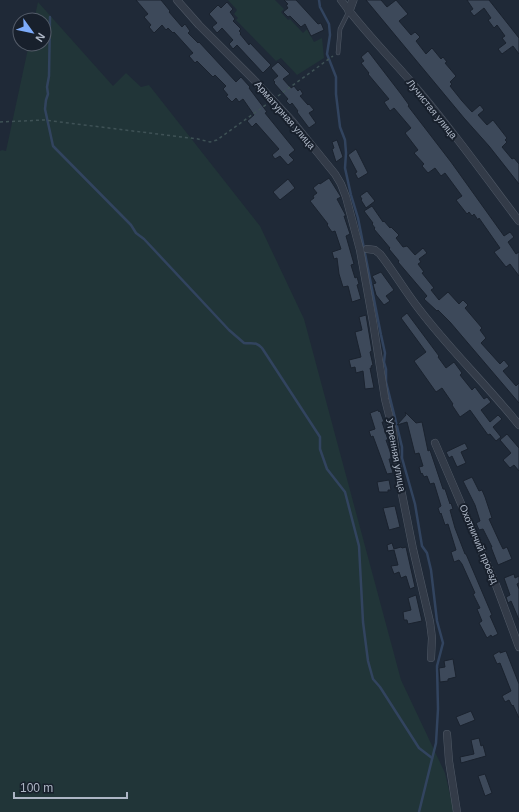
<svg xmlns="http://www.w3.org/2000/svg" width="519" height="812" viewBox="0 0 519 812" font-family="Arial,sans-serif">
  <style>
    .green { fill: #213538 }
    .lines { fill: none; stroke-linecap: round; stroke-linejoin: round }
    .stream { stroke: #32445f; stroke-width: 2.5 }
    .building { fill: #3d495a; stroke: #1a222e }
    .service-casing { stroke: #505966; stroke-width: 4.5 }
    .minor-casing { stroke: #505966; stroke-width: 8 }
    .tertiary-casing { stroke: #505966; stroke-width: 9 }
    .path { stroke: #3f5256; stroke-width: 1.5; stroke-dasharray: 3 3; stroke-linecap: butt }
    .service { stroke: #333b48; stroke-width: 3.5 }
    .minor { stroke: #333b48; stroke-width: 7 }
    .tertiary { stroke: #333b48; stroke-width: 8 }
    .labels { text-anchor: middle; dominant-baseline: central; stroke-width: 4; stroke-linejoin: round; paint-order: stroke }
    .street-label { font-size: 10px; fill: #adb6c5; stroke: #18202c }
  </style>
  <rect width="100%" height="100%" fill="#1f2937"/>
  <g class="green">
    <polygon points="228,0 275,0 284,9 281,12 288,20 290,19 303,33 307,29 314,42 322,38 324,58 297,75 281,58 276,61 236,20 238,18 234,14 237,10"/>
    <polygon points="38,2 113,86 126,73 141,87 149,85 260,226 304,319 401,680 445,773 454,812 0,812 0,151 2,150 6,151 29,44 44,44 44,20 34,20"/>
  </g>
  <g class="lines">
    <g class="stream">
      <polyline points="319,0 320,7 329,24 330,35 327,54 336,77 336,94 340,127 345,140 346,153 345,168 351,195 358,218 381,335 385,353 384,362 386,369 386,382 395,418 402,447 402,458 415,504 422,546 427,553 431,570 437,621 443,643 437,666 438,709 436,743 419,812"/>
      <path d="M50 17 49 76 47 87 48 94 46 100 45 109 53 146 131 225 136 233 144 239 229 330 244 343C252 344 256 341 262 348L320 437V449L327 469 345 492 359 546 363 622 368 661 373 679 380 687 419 748 432 758"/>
    </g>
  </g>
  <g class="building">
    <polygon points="136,0 161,0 170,11 169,12 182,27 185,24 190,31 188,33 198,43 199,42 236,82 241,77 250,87 249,88 267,112 265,113 295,150 289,155 294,160 288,165 280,156 275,159 272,155 279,149 256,123 252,127 247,121 254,115 243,99 239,102 236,98 232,102 226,96 228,95 223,89 226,86 215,75 213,77 197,61 195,63 189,56 193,53 174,32 173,33 168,28 166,30 162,25 154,33 149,27 151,25 144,17 148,14"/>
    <polygon points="284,0 296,0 318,24 321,23 324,30 311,36 305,24 301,27 290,16 288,17 283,12 288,8 286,5 288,4"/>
    <polygon points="366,0 381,0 387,7 396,0 408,14 399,21 411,35 415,32 420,37 416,41 426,54 432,48 441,59 443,57 447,62 445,63 456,76 450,82 452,84 450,86 462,101 472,112 480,105 484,110 478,115 487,125 493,120 507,138 505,140 507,142 502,147 512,159 514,158 519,164 519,184 489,146 464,118"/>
    <polygon points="467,0 489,0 519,38 519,54 513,46 502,54 498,49 506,43 502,38 505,36 497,25 494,28 488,20 491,18 484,8 474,16 470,11 473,9"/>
    <polygon points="227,2 233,9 230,12 235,19 233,21 241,29 239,31 241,33 240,34 249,45 250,43 271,65 263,73 237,45 233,49 229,44 233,40 222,28 217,33 212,27 217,23 209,14 218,5 221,8"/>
    <polygon points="368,51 401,94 409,105 408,106 451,162 504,236 510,232 514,237 508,242 516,254 519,252 519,276 510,264 506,267 494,252 500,248 479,218 478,220 474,214 472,216 469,212 467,214 456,200 462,196 445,173 441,176 435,168 428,173 422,166 424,164 414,153 418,150 405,133 411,128 394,108 390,111 384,102 389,99 368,74 369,73 361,63 364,61 361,57"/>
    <polygon points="278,62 290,74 283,79 291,88 294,86 298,91 300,89 303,94 300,96 308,105 309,104 314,110 309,113 316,123 309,128 297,112 298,111 292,103 290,105 286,101 288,99 274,83 275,82 273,80 278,76 271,68"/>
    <polygon points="337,140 343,157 336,162 332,149 334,148 332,142"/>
    <polygon points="356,149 368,173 358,179 355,173 357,172 348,155"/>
    <polygon points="329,178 341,197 337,199 345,214 346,216 344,216 350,234 346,236 354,264 351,265 355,278 357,277 359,284 357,285 361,299 352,302 348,286 343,287 339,274 337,258 334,259 332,252 341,249 335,231 332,232 327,225 328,224 310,201 314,198 313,196 317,193 313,188 319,183 320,184"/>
    <polygon points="288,179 295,188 280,200 273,192"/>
    <polygon points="367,191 375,201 366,208 361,200 362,199 360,196"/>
    <polygon points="372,206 383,222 384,221 390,228 391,227 399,235 396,238 403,247 407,246 415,255 423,248 427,253 419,259 421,262 418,264 424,272 422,273 434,288 431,290 439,300 448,292 459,304 463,300 468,305 465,308 482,328 480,330 486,338 481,343 500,364 504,360 509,366 503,371 516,386 519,383 519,403 450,322 438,310 437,311 424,299 427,296 398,262 399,261 389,249 390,248 374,229 375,228 372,224 373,223 364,211"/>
    <polygon points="381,272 394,290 386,296 390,301 384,305 376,295 373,284 376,283 372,276"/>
    <polygon points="407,313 439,356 438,357 446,368 454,362 462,373 460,375 472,390 475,387 484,399 487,397 491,402 481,410 490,422 498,415 502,419 493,427 501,437 496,441 490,434 488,435 470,410 460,417 452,405 453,404 442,388 436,392 414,361 426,352 401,318"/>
    <polygon points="366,315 372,351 370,352 373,365 371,366 372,368 370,368 374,388 365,389 363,371 356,373 355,367 351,368 349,360 361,357 355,332 362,330 359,317"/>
    <polygon points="378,410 379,412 380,411 384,422 382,422 388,440 386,440 391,454 391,459 389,459 393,473 387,474 373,436 371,437 369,431 375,429 370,413"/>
    <polygon points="405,412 416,423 422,422 428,451 430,450 443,489 445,489 450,504 451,503 453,509 450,510 455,528 465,554 466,554 492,615 490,616 498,634 492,637 491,635 487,638 479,623 482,621 477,609 480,608 473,594 475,593 462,564 459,560 454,562 451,552 456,550 448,524 445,525 441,513 440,514 438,508 441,506 434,483 430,484 427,476 424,477 422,473 421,474 419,467 423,466 419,453 415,454 407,422 397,425 406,415"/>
    <polygon points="507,434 519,448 519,471 514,465 510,468 503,460 511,453 500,440"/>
    <polygon points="465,443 468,449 461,452 466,463 457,467 452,456 449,458 446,452"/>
    <polygon points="472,477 479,491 482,490 485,497 492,518 489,519 500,543 503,549 507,547 512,559 498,565 491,547 492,547 483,529 479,530 476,523 480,521 475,505 463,481"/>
    <polygon points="389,480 391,490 388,490 388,492 379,492 377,482"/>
    <polygon points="395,506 400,527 389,530 383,508"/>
    <polygon points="392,543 394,549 401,547 402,548 406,547 415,587 410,589 406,576 401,578 399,572 394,574 391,566 398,565 394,550 388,551 387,545"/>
    <polygon points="514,574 515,578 519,576 519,583 517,584 519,589 519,620 511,601 508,603 506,597 510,595 504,578"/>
    <polygon points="416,595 422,621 408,624 407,620 404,620 403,612 411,610 408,598"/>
    <polygon points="500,651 500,653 506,651 519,684 519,718 513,705 512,706 509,700 505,702 502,696 511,691 500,663 497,664 493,655"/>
    <polygon points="453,659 456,677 448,679 448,681 440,682 439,668 445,667 444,661"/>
    <polygon points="471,711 475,720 460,726 456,717"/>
    <polygon points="479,738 481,746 483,745 486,756 461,763 460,757 474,754 471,740"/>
    <polygon points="485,774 492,793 485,796 478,776"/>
  </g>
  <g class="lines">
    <defs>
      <polyline id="service" points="338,53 340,29 349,11"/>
      <g id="minor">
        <polyline points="177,0 199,25 255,81 292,121 335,174 341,184 346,197 360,250 373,322 385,399 393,431 399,479 413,549 430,622 432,638 431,658"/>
        <path d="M341 0C364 32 393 60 418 90 454 132 486 178 519 221"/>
        <path d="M367 249 375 250 380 254C394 272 405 291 419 309 450 350 487 385 519 425"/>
        <polyline points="435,443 496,585 519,647"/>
        <polyline points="447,734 449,761 457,812"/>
      </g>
      <polyline id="tertiary" points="349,11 353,0"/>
    </defs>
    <use href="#service" class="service-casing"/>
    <use href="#minor" class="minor-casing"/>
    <use href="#tertiary" class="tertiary-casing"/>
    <g class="path">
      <polyline points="278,96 333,56"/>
      <polyline points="0,122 44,120 198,139 210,142 217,140 267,104"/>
    </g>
    <use href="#service" class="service"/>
    <use href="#minor" class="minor"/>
    <use href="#tertiary" class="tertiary"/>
  </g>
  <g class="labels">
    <g class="street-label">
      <text transform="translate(432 109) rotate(51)">Лучистая улица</text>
      <text transform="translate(285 115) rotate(49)">Арматурная улица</text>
      <text transform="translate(396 455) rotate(80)">Утренняя улица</text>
      <text transform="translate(479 544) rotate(67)">Охотничий проезд</text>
    </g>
  </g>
  <g transform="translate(32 32) rotate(123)"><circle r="19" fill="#18202c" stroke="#545c69"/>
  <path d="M0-3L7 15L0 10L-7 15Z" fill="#7dabfa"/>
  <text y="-6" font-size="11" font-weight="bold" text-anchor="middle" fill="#adb6c5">N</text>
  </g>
  <path d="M14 792v6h113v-6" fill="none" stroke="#adb6c5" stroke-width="2"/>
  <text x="20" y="792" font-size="12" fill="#adb6c5" stroke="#18202c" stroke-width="3" paint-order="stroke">100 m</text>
</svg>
